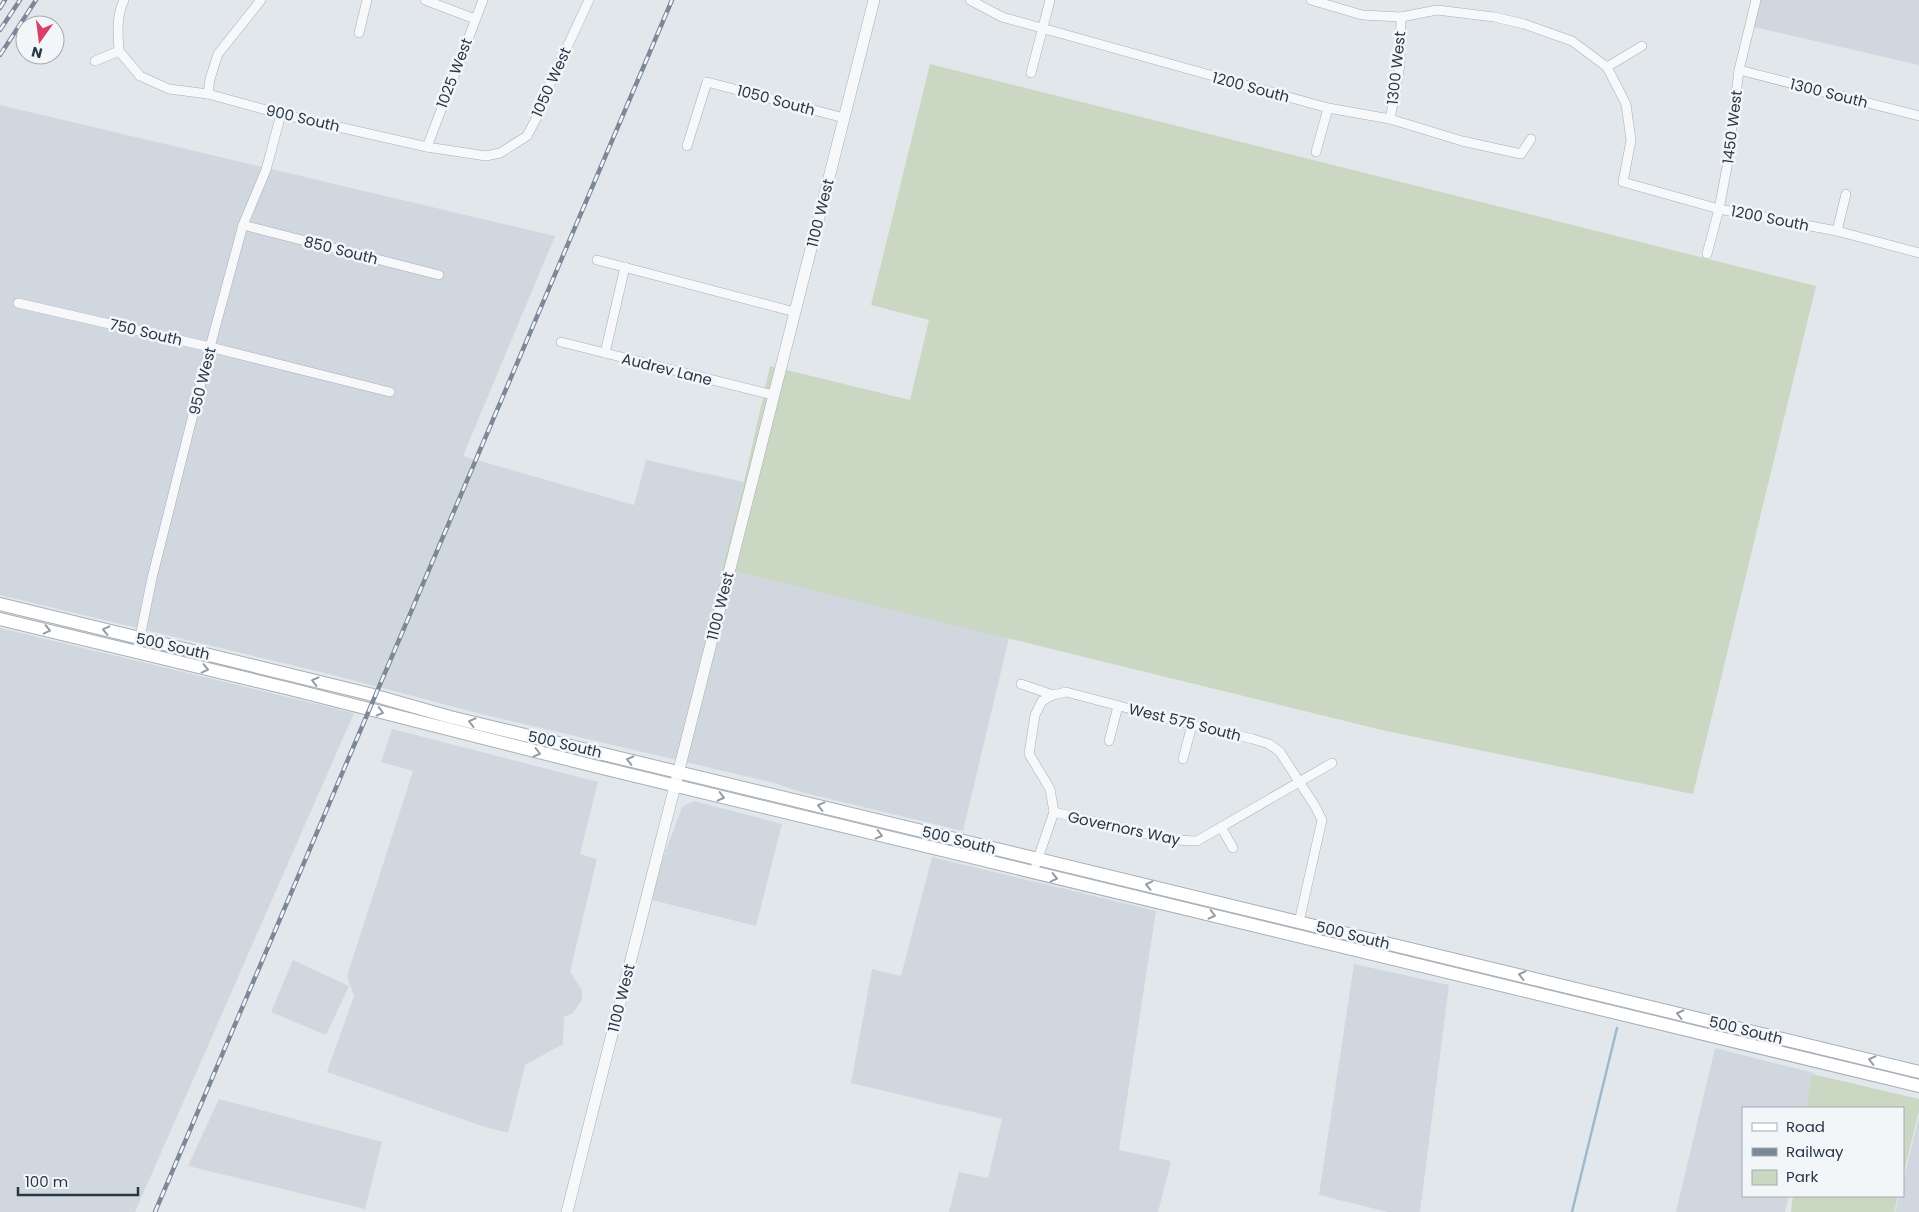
<svg xmlns="http://www.w3.org/2000/svg" width="1919" height="1212" viewBox="0 0 1919 1212" font-family="Poppins,sans-serif">
  <style>
    .built { fill: #d0d7de }
    .green { fill: #cad7c3 }
    .lines { fill: none; stroke-linecap: round; stroke-linejoin: round }
    .stream { stroke: #9bbacf; stroke-width: 2.5 }
    .minor-casing { stroke: #a6afb7; stroke-width: 10 }
    .tertiary-casing { stroke: #a6afb7; stroke-width: 12 }
    .secondary-casing { stroke: #a6afb7; stroke-width: 14 }
    .minor { stroke: #f6f8fa; stroke-width: 9 }
    .tertiary { stroke: #f6f8fa; stroke-width: 11 }
    .secondary { stroke: #fff; stroke-width: 12 }
    .rail-casing { stroke: #7a8897; stroke-width: 4.5 }
    .rail { stroke: #f3f6f9; stroke-width: 2.5; stroke-dasharray: 8; stroke-linecap: butt }
    .oneway { stroke: #949ba2 }
    .labels { text-anchor: middle; dominant-baseline: central; stroke-width: 5; stroke-linejoin: round; paint-order: stroke }
    .street-label { font-size: 15px; fill: #283746; stroke: #f3f6f9 }
  </style>
  <rect width="100%" height="100%" fill="#e2e7ec"/>
  <g class="built">
    <polygon points="1761,0 1919,0 1919,65 1754,27"/>
    <polygon points="0,105 555,236 463,456 634,505 646,460 744,482 722,568 1009,638 963,831 801,792 775,783 481,714 325,673 0,595"/>
    <polygon points="0,628 354,713 135,1212 0,1212"/>
    <polygon points="392,729 598,782 580,854 597,859 570,972 582,990 582,1000 573,1013 564,1017 563,1044 525,1065 508,1133 485,1127 327,1072 354,996 347,976 413,771 381,762"/>
    <polygon points="694,801 782,824 756,926 648,899 682,807"/>
    <polygon points="932,857 1156,911 1119,1150 1171,1161 1158,1212 949,1212 959,1172 988,1178 1002,1119 851,1083 872,969 901,976"/>
    <polygon points="293,960 349,986 326,1035 271,1012"/>
    <polygon points="1354,964 1449,985 1420,1212 1388,1212 1319,1195"/>
    <polygon points="1715,1048 1814,1073 1807,1108 1743,1108 1743,1196 1789,1196 1785,1212 1676,1212"/>
    <polygon points="219,1099 382,1142 365,1209 188,1166"/>
    <polygon points="1919,1116 1919,1212 1895,1212 1899,1196 1903,1196 1903,1182"/>
  </g>
  <g class="green">
    <polygon points="930,64 1816,286 1693,794 1386,731 722,568 744,482 770,366 910,400 929,320 871,305"/>
    <polygon points="1812,1074 1919,1099 1919,1111 1903,1176 1903,1108 1807,1108"/>
    <polygon points="1793,1196 1898,1196 1894,1212 1791,1212"/>
  </g>
  <g class="lines">
    <polyline class="stream" points="1572,1212 1617,1028"/>
    <defs>
      <g id="minor">
        <polyline points="425,0 475,19"/>
        <polyline points="970,0 1002,17 1328,108 1390,119 1462,141 1521,154 1531,139"/>
        <polyline points="1311,0 1362,15 1401,17 1437,10 1494,17 1524,24 1572,41 1607,67 1626,104 1631,140 1623,182 1719,209 1837,231 1919,253"/>
        <polyline points="359,33 367,0"/>
        <polyline points="119,51 140,76 169,89 208,94 281,114 427,147 486,156 500,153 527,136 538,115 549,86 589,0"/>
        <path d="M119 51C118 33 116 17 124 0"/>
        <polyline points="95,61 119,51"/>
        <polyline points="1607,67 1642,46"/>
        <polyline points="1739,70 1919,116"/>
        <polyline points="1031,73 1050,0"/>
        <polyline points="208,94 210,79 218,54 261,0"/>
        <polyline points="1390,119 1400,65 1401,17"/>
        <polyline points="687,146 707,82 844,118"/>
        <polyline points="427,147 483,0"/>
        <polyline points="1316,152 1328,108"/>
        <polyline points="243,225 439,275"/>
        <polyline points="1837,231 1846,194"/>
        <polyline points="1707,254 1719,209 1727,167 1739,70 1756,0"/>
        <polyline points="597,260 795,312"/>
        <polyline points="18,303 210,347 390,392"/>
        <polyline points="561,342 773,395"/>
        <polyline points="605,353 625,267"/>
        <polyline points="137,652 152,578 210,347 243,225 266,170 281,114"/>
        <polyline points="1021,684 1053,695"/>
        <polyline points="1109,741 1118,706"/>
        <polyline points="1183,759 1192,725"/>
        <polyline points="1054,812 1174,840 1197,841 1332,763"/>
        <polyline points="1221,827 1233,848"/>
        <polyline points="1036,864 1054,812 1050,789 1029,754 1035,715 1042,701 1053,695 1066,692 1192,725 1253,739 1269,744 1280,752 1287,763 1315,806 1322,820 1299,922"/>
      </g>
      <polyline id="tertiary" points="567,1212 874,0"/>
      <g id="secondary">
        <polyline points="0,604 369,694 450,717 1919,1072"/>
        <polyline points="0,619 290,689 598,767 1919,1086"/>
      </g>
    </defs>
    <use href="#minor" class="minor-casing"/>
    <use href="#tertiary" class="tertiary-casing"/>
    <use href="#secondary" class="secondary-casing"/>
    <use href="#minor" class="minor"/>
    <use href="#tertiary" class="tertiary"/>
    <use href="#secondary" class="secondary"/>
    <defs>
      <g id="rail">
        <polyline points="0,8 5,0"/>
        <polyline points="0,30 20,0"/>
        <polyline points="0,55 36,0"/>
        <polyline points="155,1212 672,0"/>
      </g>
    </defs>
    <use href="#rail" class="rail-casing"/>
    <use href="#rail" class="rail"/>
  </g>
  <defs><path id="oneway-chevron" d="M-2-3.5L2.5 0L-2 3.5" fill="none" stroke-width="1.6" stroke-linecap="round" stroke-linejoin="round" transform="scale(1.25)"/></defs>
  <g class="oneway">
    <use href="#oneway-chevron" transform="translate(47 630) rotate(13)"/>
    <use href="#oneway-chevron" transform="translate(106 630) rotate(-167)"/>
    <use href="#oneway-chevron" transform="translate(205 669) rotate(13)"/>
    <use href="#oneway-chevron" transform="translate(315 681) rotate(-166)"/>
    <use href="#oneway-chevron" transform="translate(380 712) rotate(14)"/>
    <use href="#oneway-chevron" transform="translate(472 722) rotate(-166)"/>
    <use href="#oneway-chevron" transform="translate(537 753) rotate(14)"/>
    <use href="#oneway-chevron" transform="translate(630 760) rotate(-166)"/>
    <use href="#oneway-chevron" transform="translate(721 797) rotate(14)"/>
    <use href="#oneway-chevron" transform="translate(821 806) rotate(-166)"/>
    <use href="#oneway-chevron" transform="translate(879 835) rotate(14)"/>
    <use href="#oneway-chevron" transform="translate(1054 878) rotate(13)"/>
    <use href="#oneway-chevron" transform="translate(1149 885) rotate(-167)"/>
    <use href="#oneway-chevron" transform="translate(1212 915) rotate(14)"/>
    <use href="#oneway-chevron" transform="translate(1522 975) rotate(-166)"/>
    <use href="#oneway-chevron" transform="translate(1680 1014) rotate(-166)"/>
    <use href="#oneway-chevron" transform="translate(1872 1060) rotate(-166)"/>
  </g>
  <g class="labels">
    <g class="street-label">
      <text transform="translate(1396 68) rotate(-84)">1300 West</text>
      <text transform="translate(454 73) rotate(-69)">1025 West</text>
      <text transform="translate(551 82) rotate(-66)">1050 West</text>
      <text transform="translate(1251 87) rotate(15)">1200 South</text>
      <text transform="translate(1829 93) rotate(14)">1300 South</text>
      <text transform="translate(776 100) rotate(15)">1050 South</text>
      <text transform="translate(303 118) rotate(13)">900 South</text>
      <text transform="translate(1732 127) rotate(-83)">1450 West</text>
      <text transform="translate(820 213) rotate(-76)">1100 West</text>
      <text transform="translate(1770 218) rotate(11)">1200 South</text>
      <text transform="translate(341 250) rotate(14)">850 South</text>
      <text transform="translate(146 332) rotate(13)">750 South</text>
      <text transform="translate(667 369) rotate(14)">Audrev Lane</text>
      <text transform="translate(202 381) rotate(-76)">950 West</text>
      <text transform="translate(720 606) rotate(-76)">1100 West</text>
      <text transform="translate(173 646) rotate(13)">500 South</text>
      <text transform="translate(1185 722) rotate(14)">West 575 South</text>
      <text transform="translate(565 744) rotate(13)">500 South</text>
      <text transform="translate(1124 828) rotate(12)">Governors Way</text>
      <text transform="translate(959 840) rotate(14)">500 South</text>
      <text transform="translate(1353 935) rotate(14)">500 South</text>
      <text transform="translate(621 998) rotate(-76)">1100 West</text>
      <text transform="translate(1746 1030) rotate(14)">500 South</text>
    </g>
  </g>
  <rect x="1742" y="1107" width="162" height="90" fill="#f3f6f9" stroke="#a2aab1"/>
  <rect x="1752" y="1123" width="25" height="8" fill="#ffffff" stroke="#a2aab1"/>
  <text x="1786" y="1132" font-size="15" fill="#283746">Road</text>
  <rect x="1752" y="1148" width="25" height="8" fill="#7a8897" stroke="#a2aab1"/>
  <text x="1786" y="1157" font-size="15" fill="#283746">Railway</text>
  <rect x="1752" y="1170" width="25" height="15" fill="#cad7c3" stroke="#a2aab1"/>
  <text x="1786" y="1182" font-size="15" fill="#283746">Park</text>
  <g transform="translate(40 40) rotate(194)"><circle r="24" fill="#f3f6f9" stroke="#a2aab1"/>
  <path d="M0-4L9 19L0 12L-9 19Z" fill="#db3e67"/>
  <text y="-8" font-size="14" font-weight="bold" text-anchor="middle" fill="#283746">N</text>
  </g>
  <path d="M18 1187v8h120v-8" fill="none" stroke="#283746" stroke-width="2.5"/>
  <text x="25" y="1187" font-size="15" fill="#283746" stroke="#f3f6f9" stroke-width="4" paint-order="stroke">100 m</text>
</svg>
